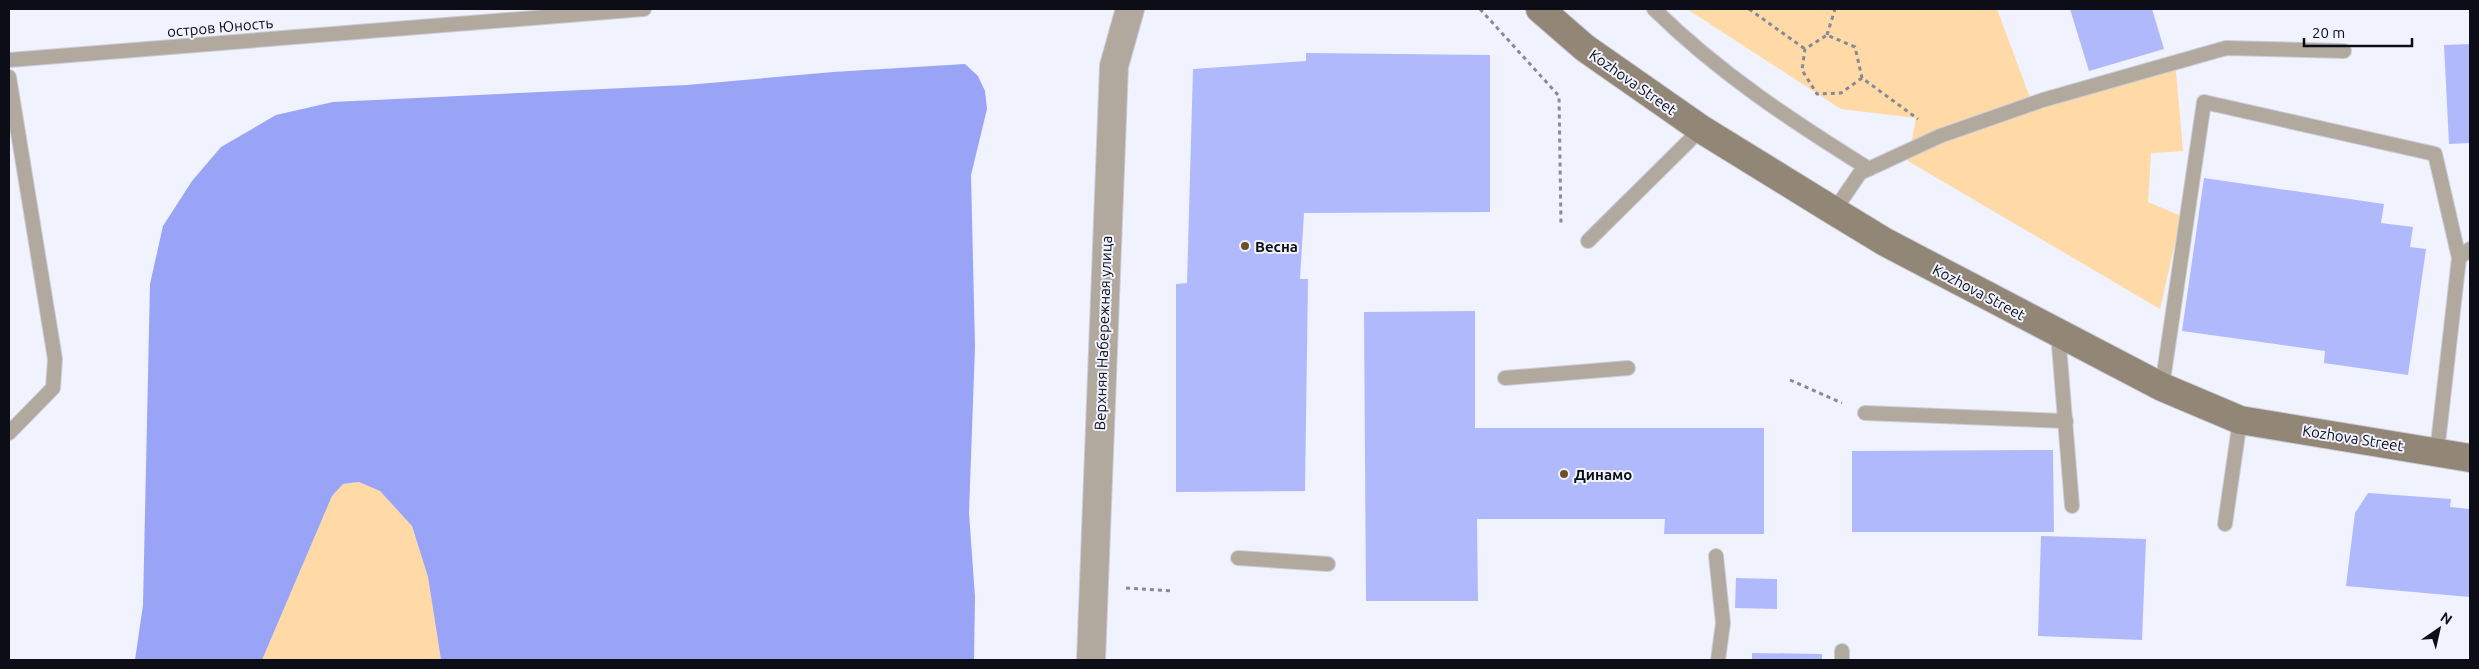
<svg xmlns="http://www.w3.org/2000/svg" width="2479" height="669" viewBox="0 0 2479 669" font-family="Ubuntu,sans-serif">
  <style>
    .green { fill: #ffd9a6 }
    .water { fill: #9aa4f7 }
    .building { fill: #b1b9fd }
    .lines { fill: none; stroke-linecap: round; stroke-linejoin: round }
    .lane-casing { stroke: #cccdd9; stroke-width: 16 }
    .street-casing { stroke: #cccdd9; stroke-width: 30 }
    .secondary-casing { stroke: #cccdd9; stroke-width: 30 }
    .path { stroke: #878994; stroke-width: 3; stroke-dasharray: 4 4; stroke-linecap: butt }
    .lane { stroke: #b2a99e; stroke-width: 14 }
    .street { stroke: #b2a99e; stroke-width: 28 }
    .secondary { stroke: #928676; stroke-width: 28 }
    .poi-dot { fill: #6e5025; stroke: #f0f2fe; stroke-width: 2 }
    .labels { text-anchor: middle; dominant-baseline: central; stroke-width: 4; stroke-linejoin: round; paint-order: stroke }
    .street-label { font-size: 15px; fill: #0c0d16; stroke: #f0f2fe }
    .poi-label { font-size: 15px; font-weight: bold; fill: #0c0d16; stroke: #f0f2fe; text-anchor: start }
  </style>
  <rect width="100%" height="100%" fill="#f0f2fe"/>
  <g class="green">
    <polygon points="1687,9 1997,9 2032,103 2175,60 2183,151 2151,153 2148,202 2181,216 2160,309 1908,161 1916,118 1841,109"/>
    <polygon points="359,482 380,491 412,526 428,577 441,660 262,660 332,496 343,484"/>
  </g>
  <polygon class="water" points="965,64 978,76 985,91 987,109 971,175 975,346 969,513 975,597 974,660 441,660 428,577 412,526 380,491 359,482 343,484 332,496 262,660 135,660 143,605 150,284 163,226 192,181 221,147 276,115 333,102 687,85 833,72"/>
  <g class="building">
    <polygon points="2070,9 2152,9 2164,49 2089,71"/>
    <polygon points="2470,44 2470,143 2449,144 2444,45"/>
    <polygon points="1306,53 1490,55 1490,212 1304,213 1300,279 1308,279 1305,491 1176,492 1176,284 1187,283 1193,69 1306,61"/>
    <polygon points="2204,178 2384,204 2381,223 2413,227 2410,247 2426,249 2408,375 2324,363 2325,351 2182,331"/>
    <polygon points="1475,311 1475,428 1764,428 1764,534 1664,534 1665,519 1477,519 1478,601 1366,601 1364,312"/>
    <polygon points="2053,450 2054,532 1852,532 1852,451"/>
    <polygon points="2368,493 2451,499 2450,507 2470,509 2470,597 2346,586 2355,513"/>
    <polygon points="2041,536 2146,539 2142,640 2038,636"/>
    <polygon points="1736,578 1777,579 1777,609 1735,608"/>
    <polygon points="1752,653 1822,654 1822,660 1752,660"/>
  </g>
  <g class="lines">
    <defs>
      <g id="lane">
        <path d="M1654 9C1719 73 1792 121 1869 169"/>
        <polyline points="9,60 644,9"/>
        <polyline points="9,77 55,359 53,388 9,433"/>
        <polyline points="1834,211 1860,173 1940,136 2043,100 2226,48 2344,51"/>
        <polyline points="1588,241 1701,129"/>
        <polyline points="2058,333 2072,506"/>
        <polyline points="1505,378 1628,368"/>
        <polyline points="2162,387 2204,102 2435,154 2459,258"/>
        <polyline points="1865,413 2066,421"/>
        <polyline points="2437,452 2459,258 2470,249"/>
        <polyline points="2225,524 2240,420"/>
        <polyline points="1716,556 1723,623 1718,660"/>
        <polyline points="1238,558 1328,564"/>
        <polyline points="1842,651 1842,660"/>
      </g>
      <polyline id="street" points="1091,660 1114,66 1130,9"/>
      <polyline id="secondary" points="1540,9 1585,48 1701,129 1834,211 1885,242 2162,387 2240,420 2470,458"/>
    </defs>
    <use href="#lane" class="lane-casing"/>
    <use href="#street" class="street-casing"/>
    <use href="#secondary" class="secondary-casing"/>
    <g class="path">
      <polyline points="1480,9 1559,96 1561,226"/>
      <polyline points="1749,9 1805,49"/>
      <polyline points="1827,35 1835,9"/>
      <polyline points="1862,78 1841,93 1817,94 1802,70 1805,49 1827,35 1855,47 1862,78 1918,119"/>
      <polyline points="1790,380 1842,403"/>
      <polyline points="1126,588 1172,591"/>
    </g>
    <use href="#lane" class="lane"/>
    <use href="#street" class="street"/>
    <use href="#secondary" class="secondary"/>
  </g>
  <g class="poi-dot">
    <circle cx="1245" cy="246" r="5"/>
    <circle cx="1564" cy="474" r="5"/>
  </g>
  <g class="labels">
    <g class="street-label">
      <text transform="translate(220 27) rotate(-5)">остров Юность</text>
      <text transform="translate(1633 82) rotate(35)">Kozhova Street</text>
      <text transform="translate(1979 292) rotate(28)">Kozhova Street</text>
      <text transform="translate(1103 333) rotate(-88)">Верхняя Набережная улица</text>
      <text transform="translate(2353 438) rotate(9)">Kozhova Street</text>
    </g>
    <g class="poi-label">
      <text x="1255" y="246">Весна</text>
      <text x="1574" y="474">Динамо</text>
    </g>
  </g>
  <rect width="2479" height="669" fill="none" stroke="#0c0d16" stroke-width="20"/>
  <g transform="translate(2439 629) rotate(34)" stroke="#f0f2fe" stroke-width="4" paint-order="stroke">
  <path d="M0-4L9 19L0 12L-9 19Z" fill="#0c0d16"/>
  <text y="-8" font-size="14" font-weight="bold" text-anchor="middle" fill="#0c0d16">N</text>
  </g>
  <path d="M2304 38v8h108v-8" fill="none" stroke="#0c0d16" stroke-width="2.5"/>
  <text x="2312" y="38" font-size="15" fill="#0c0d16" stroke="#f0f2fe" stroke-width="4" paint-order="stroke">20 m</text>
</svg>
